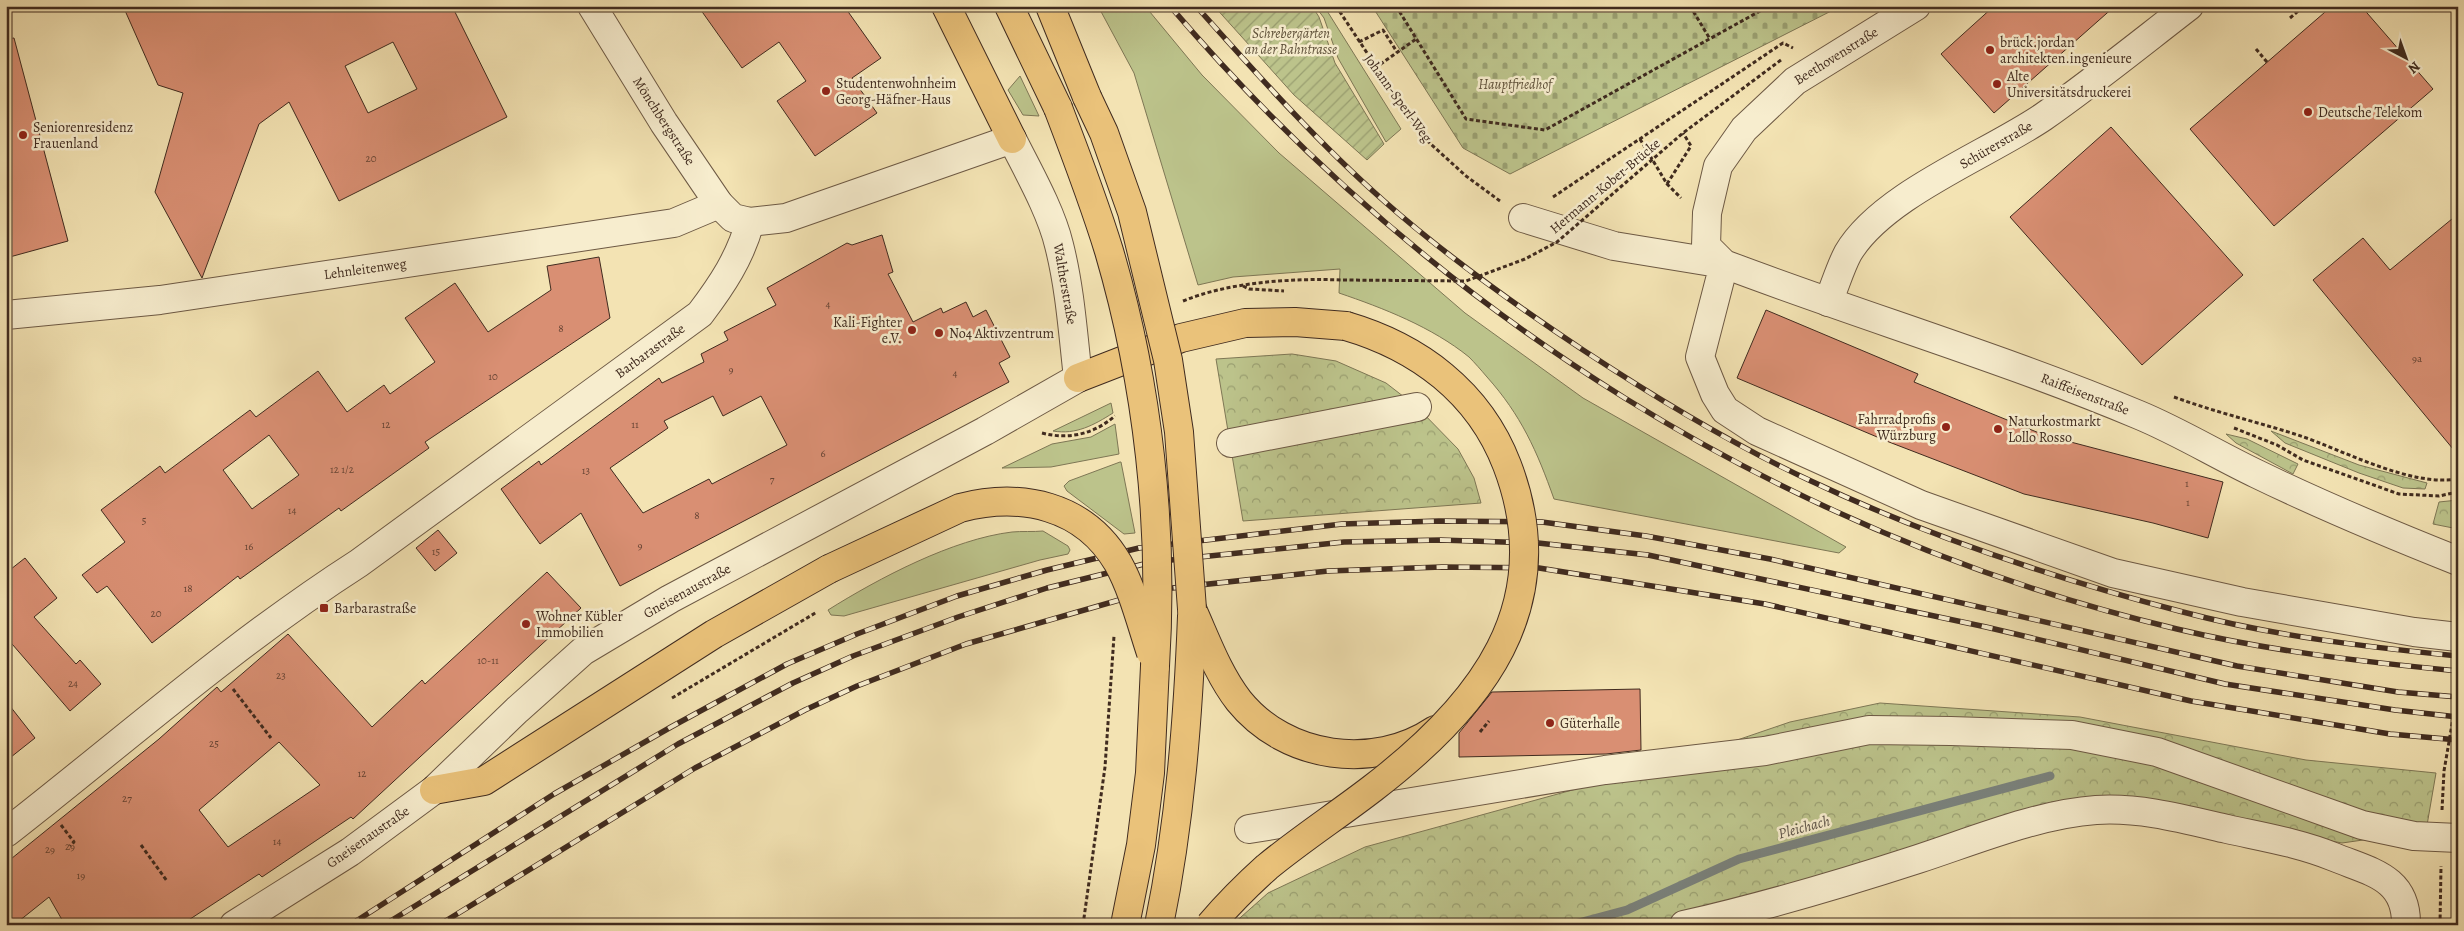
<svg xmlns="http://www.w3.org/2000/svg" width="2464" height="931" viewBox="0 0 2464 931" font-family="Alegreya,serif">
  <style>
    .grass { fill: #bcc38b; stroke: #7e7755 }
    .forest { fill: url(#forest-crowns); stroke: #7e7755 }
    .cemetery { fill: url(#cemetery-stones); stroke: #7e7755 }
    .garden { fill: url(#garden-furrows); stroke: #7e7755 }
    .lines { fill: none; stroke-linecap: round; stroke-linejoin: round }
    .stream { stroke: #7a817b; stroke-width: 9 }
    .building { fill: #d98f73; stroke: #402b1f; fill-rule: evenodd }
    .minor-casing { stroke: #6d5944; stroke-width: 30 }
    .major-casing { stroke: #402b1f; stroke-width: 30 }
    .highway-casing { stroke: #402b1f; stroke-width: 30 }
    .path { stroke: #402b1f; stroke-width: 3; stroke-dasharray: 4 2.5; stroke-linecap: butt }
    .minor { stroke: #f7edce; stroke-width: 28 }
    .major { stroke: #eac27a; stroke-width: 28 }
    .highway { stroke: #eac27a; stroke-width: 28 }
    .rail-casing { stroke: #402b1f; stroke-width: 5.5 }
    .rail { stroke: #f7edce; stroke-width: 4; stroke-dasharray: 11; stroke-linecap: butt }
    .highway-bridge-casing { stroke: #402b1f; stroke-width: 30; stroke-linecap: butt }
    .path-bridge { stroke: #402b1f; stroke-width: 3; stroke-dasharray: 4 2.5; stroke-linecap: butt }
    .highway-bridge { stroke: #eac27a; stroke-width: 28 }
    .poi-dot { fill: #8f2418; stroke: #f7edce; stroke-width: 2 }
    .labels { text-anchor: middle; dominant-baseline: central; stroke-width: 5; stroke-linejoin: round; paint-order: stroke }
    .number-label { font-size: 11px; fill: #664434 }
    .park-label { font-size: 14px; font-style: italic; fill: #5f513a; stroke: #f7edce }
    .poi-label { font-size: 14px; fill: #402b1f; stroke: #f7edce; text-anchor: start }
    .street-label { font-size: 14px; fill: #402b1f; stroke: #f7edce }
    .water-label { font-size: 15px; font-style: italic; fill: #584f45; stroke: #f7edce }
  </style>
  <defs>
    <pattern id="forest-crowns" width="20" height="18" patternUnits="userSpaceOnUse" patternTransform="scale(1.25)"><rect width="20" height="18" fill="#bcc38b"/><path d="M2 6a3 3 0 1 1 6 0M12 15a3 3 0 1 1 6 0" fill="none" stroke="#9a9f71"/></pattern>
    <pattern id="cemetery-stones" width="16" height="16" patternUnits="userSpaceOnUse" patternTransform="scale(1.25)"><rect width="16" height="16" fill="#bcc38b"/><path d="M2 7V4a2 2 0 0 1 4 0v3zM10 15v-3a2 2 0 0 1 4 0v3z" fill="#9a9f71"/></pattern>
    <pattern id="garden-furrows" width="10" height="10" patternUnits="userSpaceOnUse" patternTransform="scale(1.25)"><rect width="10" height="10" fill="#bcc38b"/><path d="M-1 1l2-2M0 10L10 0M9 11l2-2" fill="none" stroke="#9a9f71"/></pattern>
  </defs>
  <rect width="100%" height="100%" fill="#f3e3b3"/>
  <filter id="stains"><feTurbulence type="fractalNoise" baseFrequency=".004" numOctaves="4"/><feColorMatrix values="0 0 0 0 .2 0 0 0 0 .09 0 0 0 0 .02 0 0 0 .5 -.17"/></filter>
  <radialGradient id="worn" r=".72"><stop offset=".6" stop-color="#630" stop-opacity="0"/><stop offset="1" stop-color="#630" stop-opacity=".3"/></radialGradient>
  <g class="grass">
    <path d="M1098 6H1145L1202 75 1279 153 1465 313 1583 398 1846 547 1839 553 1554 499C1537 451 1521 415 1487 377 1481 370 1475 363 1469 357 1432 327 1383 308 1339 293L1340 269 1233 277 1198 285 1134 73Z"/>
    <polygon points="1315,6 1324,6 1401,129 1386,142 1338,58 1324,18"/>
    <polygon points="1020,76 1039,116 1023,115 1008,90"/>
    <path d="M1111 403 1113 413C1094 425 1076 435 1053 431Z"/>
    <polygon points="1115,424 1119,454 1051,467 1002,468 1052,444 1091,437"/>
    <polygon points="1120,462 1121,462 1135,533 1124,534 1067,491 1064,486 1069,481"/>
    <path d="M1043 531 1068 546 1070 550 1068 554 1040 560 844 616 831 615 828 610C879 578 953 539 1012 532 1022 531 1033 532 1043 531Z"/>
  </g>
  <g class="forest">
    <polygon points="1292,354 1336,361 1386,383 1417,407 1458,449 1474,478 1481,503 1243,521 1216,359"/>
    <polygon points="2271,431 2359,465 2427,483 2425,489 2403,488 2359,473 2285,443"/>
    <polygon points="2226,434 2247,439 2298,464 2293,474 2236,443"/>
    <polygon points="2458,500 2458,529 2433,524 2439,502"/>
    <polygon points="1880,703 2080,717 2306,760 2436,773 2426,831 2342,843 2113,799 2052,802 1736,905 1649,925 1232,925 1268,893 1365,847 1667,764 1790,722"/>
  </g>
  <polygon class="cemetery" points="1372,6 1841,6 1510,174 1463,148"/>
  <polygon class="garden" points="1214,6 1312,6 1319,17 1335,63 1384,144 1367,160 1294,95"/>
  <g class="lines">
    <polyline class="stream" points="1571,925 1627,910 1739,859 2050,776"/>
  </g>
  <g class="building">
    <path d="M123 6H452L507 117 339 201 289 102 259 124 202 278 155 192 183 93 158 85ZM393 42 417 89 368 113 345 66Z"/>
    <polygon points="698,6 844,6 881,58 852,78 877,113 815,156 777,101 806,81 779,42 742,68"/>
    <polygon points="1994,6 2115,6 1994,113 1941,54"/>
    <polygon points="2332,6 2361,6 2433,89 2274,226 2190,129"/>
    <polygon points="14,38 68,241 6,258 6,39"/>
    <polygon points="2111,127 2243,275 2142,365 2010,217"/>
    <polygon points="2458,214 2458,455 2313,280 2363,238 2390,270"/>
    <path d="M882 235 893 272 888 274 913 322 941 308 943 313 966 302 973 317 986 310 1010 357 999 363 1009 382 620 586 581 513 540 544 501 489 539 461 541 465 659 378 662 383 704 362 701 354 728 340 724 332 776 305 767 288 847 243 852 245ZM713 396 723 416 761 396 787 445 712 484 709 479 643 513 610 468 668 428 664 421Z"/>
    <path d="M599 257 610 318 425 442 429 448 341 511 339 508 240 579 238 576 152 643 107 586 97 593 82 575 125 542 101 510 160 466 165 473 250 410 256 417 318 371 347 412 384 385 390 394 435 362 405 318 455 283 488 332 551 290 547 266ZM269 435 299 475 252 509 223 470Z"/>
    <polygon points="1766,310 1918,374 1914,382 2044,435 2223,482 2208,538 2153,523 2024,494 1889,442 1737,378"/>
    <polygon points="438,530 457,553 435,571 416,548"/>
    <polygon points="25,558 57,598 34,617 76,664 80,660 101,684 70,711 6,637 6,573"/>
    <path d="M547 572 581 608 353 819 351 817 262 877 259 874 181 925H65L49 897 14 925H6V863L159 739 217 687 221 692 288 634 372 727 422 680 425 684ZM279 742 320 785 228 847 199 810Z"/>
    <polygon points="1640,689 1641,750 1606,754 1459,757 1459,733 1492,692"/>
    <polygon points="6,701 35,738 6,761"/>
  </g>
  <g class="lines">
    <defs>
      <g id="minor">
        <path d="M1916 6 1795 81 1744 129 1718 166 1707 213 1706 246 1724 264C1861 316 2003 358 2139 415 2180 432 2217 455 2257 474 2323 506 2390 534 2458 561"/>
        <polyline points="1523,218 1614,246 1724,264 1700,357 1715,394 1725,410 1757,431 1921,505 2113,573 2242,602 2414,632 2458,637"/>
        <path d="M1828 302C1835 286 1840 268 1848 253 1882 195 1987 155 2043 117 2093 82 2141 43 2189 6"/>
        <polyline points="6,315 160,300 674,223 719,204"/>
        <polyline points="1231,443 1417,407"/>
        <polyline points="1249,829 1605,770 1765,751 1869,730 1951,731 2072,735 2157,752 2362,825 2414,836 2458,838"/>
        <path d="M6 833C124 741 233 644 359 563L700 314C722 285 740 258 750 222"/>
        <path d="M234 925 350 852 434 790 517 710 583 651 670 599 985 431 1078 378C1073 334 1070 288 1059 245 1051 211 1028 171 1012 139L786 218 750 222 733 218 719 204 664 123 592 6"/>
        <path d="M1684 925C1763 907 1841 884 1918 859 1973 841 2038 814 2096 810 2140 807 2184 819 2227 829 2263 837 2300 843 2334 857 2370 872 2407 877 2406 925"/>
      </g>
      <polyline id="major" points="946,6 1012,139"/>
      <g id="highway">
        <polyline points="1009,6 1058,108"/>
        <polyline points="1050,6 1087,97"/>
        <polyline points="1078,378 1181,338 1245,323 1295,322 1346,326"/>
        <path d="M1192 609C1206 640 1218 674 1239 701 1286 759 1374 771 1435 730"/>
        <polyline points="434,790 484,781 714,634 829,569"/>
        <polyline points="1125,925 1141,845 1150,773 1155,666"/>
        <path d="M1159 925C1180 823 1188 719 1192 616"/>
      </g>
    </defs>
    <use href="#minor" class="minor-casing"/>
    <use href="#major" class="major-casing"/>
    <use href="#highway" class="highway-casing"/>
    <g class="path">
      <polyline points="1336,6 1422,136 1466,176 1500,201"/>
      <polyline points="1396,6 1466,119 1545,130 1769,6"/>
      <polyline points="1690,6 1710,39"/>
      <polyline points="2290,18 2304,6"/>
      <polyline points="1359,42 1383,30 1397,52"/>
      <polyline points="2256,49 2267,62"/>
      <polyline points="1375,68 1416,39"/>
      <polyline points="1640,139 1667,184 1681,198"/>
      <polyline points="1667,184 1691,146 1683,133"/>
      <polyline points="1553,197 1783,43 1793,48"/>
      <polyline points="1243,286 1249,289 1284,291"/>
      <path d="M1183 301C1229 282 1293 278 1343 280"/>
      <path d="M2174 397C2215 412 2257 422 2298 435 2343 450 2410 487 2458 479"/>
      <polyline points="2234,428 2277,445 2303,460 2399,494 2439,496 2458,492"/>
      <path d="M1042 433C1069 440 1094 434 1115 416"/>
      <polyline points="233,689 271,738"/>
      <polyline points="672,698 817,612"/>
      <polyline points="2442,810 2444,771 2458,689"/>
      <polyline points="61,825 74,842 70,846"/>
      <polyline points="141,845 167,881"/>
      <polyline points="2440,925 2441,866"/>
    </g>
    <use href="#minor" class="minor"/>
    <use href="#major" class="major"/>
    <use href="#highway" class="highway"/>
    <defs>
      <g id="rail">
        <path d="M1170 6C1433 314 1783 535 2177 629 2269 651 2364 662 2458 671"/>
        <path d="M1196 6C1256 73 1316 141 1384 201 1446 256 1514 304 1583 350 1656 398 1731 444 1811 481 1929 537 2057 579 2183 612 2273 636 2366 647 2458 656"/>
        <polyline points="350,925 554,794 671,727 787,664 857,634 957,596 1047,570 1139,548 1342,524 1439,521 1542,522 1646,536 1770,559 2237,666 2398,692 2458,697"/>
        <polyline points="384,925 678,744 793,683 853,656 958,617 1047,588 1152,562 1344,542 1440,540 1538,543 1648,555 1986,627 2225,684 2395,710 2458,717"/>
        <polyline points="439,925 695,768 805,710 857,686 966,644 1154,590 1328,571 1442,567 1539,568 1765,604 2191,701 2390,734 2458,740"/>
      </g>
    </defs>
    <use href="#rail" class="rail-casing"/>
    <use href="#rail" class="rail"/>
    <defs>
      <g id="highway-bridge">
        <polyline points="1087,97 1104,133 1132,212 1168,360 1179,432 1192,609"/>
        <path d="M1058 108C1076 155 1094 202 1109 251 1148 384 1164 527 1155 666"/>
        <path d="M829 569 960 508C1021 492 1084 505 1118 563 1133 590 1141 623 1151 653"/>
        <path d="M1210 925C1228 904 1247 885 1267 867 1301 839 1338 815 1373 788 1480 706 1561 606 1507 465 1479 392 1418 347 1346 326"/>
      </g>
    </defs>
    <use href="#highway-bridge" class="highway-bridge-casing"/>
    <g class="path-bridge">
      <polyline points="1343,280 1466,281 1525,259 1557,242 1683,133 1781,60"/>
      <polyline points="1480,732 1489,721"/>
      <polyline points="1083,925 1105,767 1114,636"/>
    </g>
    <use href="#highway-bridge" class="highway-bridge"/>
  </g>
  <g class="poi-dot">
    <circle cx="1990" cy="50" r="5"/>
    <circle cx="1997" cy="84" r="5"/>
    <circle cx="826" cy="91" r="5"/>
    <circle cx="2308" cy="112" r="5"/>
    <circle cx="23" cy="135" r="5"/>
    <circle cx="912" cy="330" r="5"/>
    <circle cx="939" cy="333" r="5"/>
    <circle cx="1946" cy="427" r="5"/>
    <circle cx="1998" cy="429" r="5"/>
    <rect x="319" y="603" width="10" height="10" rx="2.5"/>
    <circle cx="526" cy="624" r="5"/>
    <circle cx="1550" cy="723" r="5"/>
  </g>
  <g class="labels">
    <g class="number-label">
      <text x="371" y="158">20</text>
      <text x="828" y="304">4</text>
      <text x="561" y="328">8</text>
      <text x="2417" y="358">9a</text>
      <text x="731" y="369">9</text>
      <text x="955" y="373">4</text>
      <text x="493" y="376">10</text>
      <text x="386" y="424">12</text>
      <text x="635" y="424">11</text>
      <text x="823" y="453">6</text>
      <text x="342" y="469">12 1/2</text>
      <text x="586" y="470">13</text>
      <text x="772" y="479">7</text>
      <text x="2187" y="483">1</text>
      <text x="2188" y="502">1</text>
      <text x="292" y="510">14</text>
      <text x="697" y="515">8</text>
      <text x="144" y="520">5</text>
      <text x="640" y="545">9</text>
      <text x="249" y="546">16</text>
      <text x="436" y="551">15</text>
      <text x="188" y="588">18</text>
      <text x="156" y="613">20</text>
      <text x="488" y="660">10-11</text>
      <text x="281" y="675">23</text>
      <text x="73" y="683">24</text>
      <text x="214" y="743">25</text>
      <text x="362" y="773">12</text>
      <text x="127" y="798">27</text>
      <text x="277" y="841">14</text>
      <text x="70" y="846">29</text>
      <text x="50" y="849">29</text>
      <text x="81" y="875">19</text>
    </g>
    <g class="park-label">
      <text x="1291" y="33">Schrebergärten<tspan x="1291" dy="16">an der Bahntrasse</tspan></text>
      <text x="1515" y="84">Hauptfriedhof</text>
    </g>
    <g class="poi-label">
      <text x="2000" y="42">brück.jordan<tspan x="2000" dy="16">architekten.ingenieure</tspan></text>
      <text x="2007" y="76">Alte<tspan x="2007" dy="16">Universitätsdruckerei</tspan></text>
      <text x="836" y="83">Studentenwohnheim<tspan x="836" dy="16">Georg-Häfner-Haus</tspan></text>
      <text x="2318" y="112">Deutsche Telekom</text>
      <text x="33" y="127">Seniorenresidenz<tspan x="33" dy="16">Frauenland</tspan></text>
      <text x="902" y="322" text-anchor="end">Kali-Fighter<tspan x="902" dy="16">e.V.</tspan></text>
      <text x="949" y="333">No4 Aktivzentrum</text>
      <text x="1936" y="419" text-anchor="end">Fahrradprofis<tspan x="1936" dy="16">Würzburg</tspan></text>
      <text x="2008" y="421">Naturkostmarkt<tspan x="2008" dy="16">Lollo Rosso</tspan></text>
      <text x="334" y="608">Barbarastraße</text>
      <text x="536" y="616">Wohner Kübler<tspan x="536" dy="16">Immobilien</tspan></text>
      <text x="1560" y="723">Güterhalle</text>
    </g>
    <g class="street-label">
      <text transform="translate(1836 56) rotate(-32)">Beethovenstraße</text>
      <text transform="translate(1398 98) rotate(54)">Johann-Sperl-Weg</text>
      <text transform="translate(664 121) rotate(57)">Mönchbergstraße</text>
      <text transform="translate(1996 145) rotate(-30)">Schürerstraße</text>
      <text transform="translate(1605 186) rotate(-40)">Hermann-Kober-Brücke</text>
      <text transform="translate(365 269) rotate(-8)">Lehnleitenweg</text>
      <text transform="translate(1065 284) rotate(80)">Waltherstraße</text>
      <text transform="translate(650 351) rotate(-36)">Barbarastraße</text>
      <text transform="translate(2085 394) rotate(21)">Raiffeisenstraße</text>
      <text transform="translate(687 591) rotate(-29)">Gneisenaustraße</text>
      <text transform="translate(368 837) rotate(-35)">Gneisenaustraße</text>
    </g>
    <g class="water-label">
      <text transform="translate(1804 827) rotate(-15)">Pleichach</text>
    </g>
  </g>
  <rect width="2464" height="931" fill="none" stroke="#f3e3b3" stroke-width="25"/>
  <rect x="8" y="8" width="2449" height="916" fill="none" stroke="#402b1f" stroke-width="2.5"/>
  <rect x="12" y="12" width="2439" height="906" fill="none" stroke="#402b1f"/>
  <g transform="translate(2406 58) rotate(139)" stroke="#f7edce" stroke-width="4" paint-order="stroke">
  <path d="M0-4L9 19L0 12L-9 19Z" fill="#402b1f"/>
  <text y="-8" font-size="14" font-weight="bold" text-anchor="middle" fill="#402b1f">N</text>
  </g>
  <rect width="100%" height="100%" filter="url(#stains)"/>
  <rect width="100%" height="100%" fill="url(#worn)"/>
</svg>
